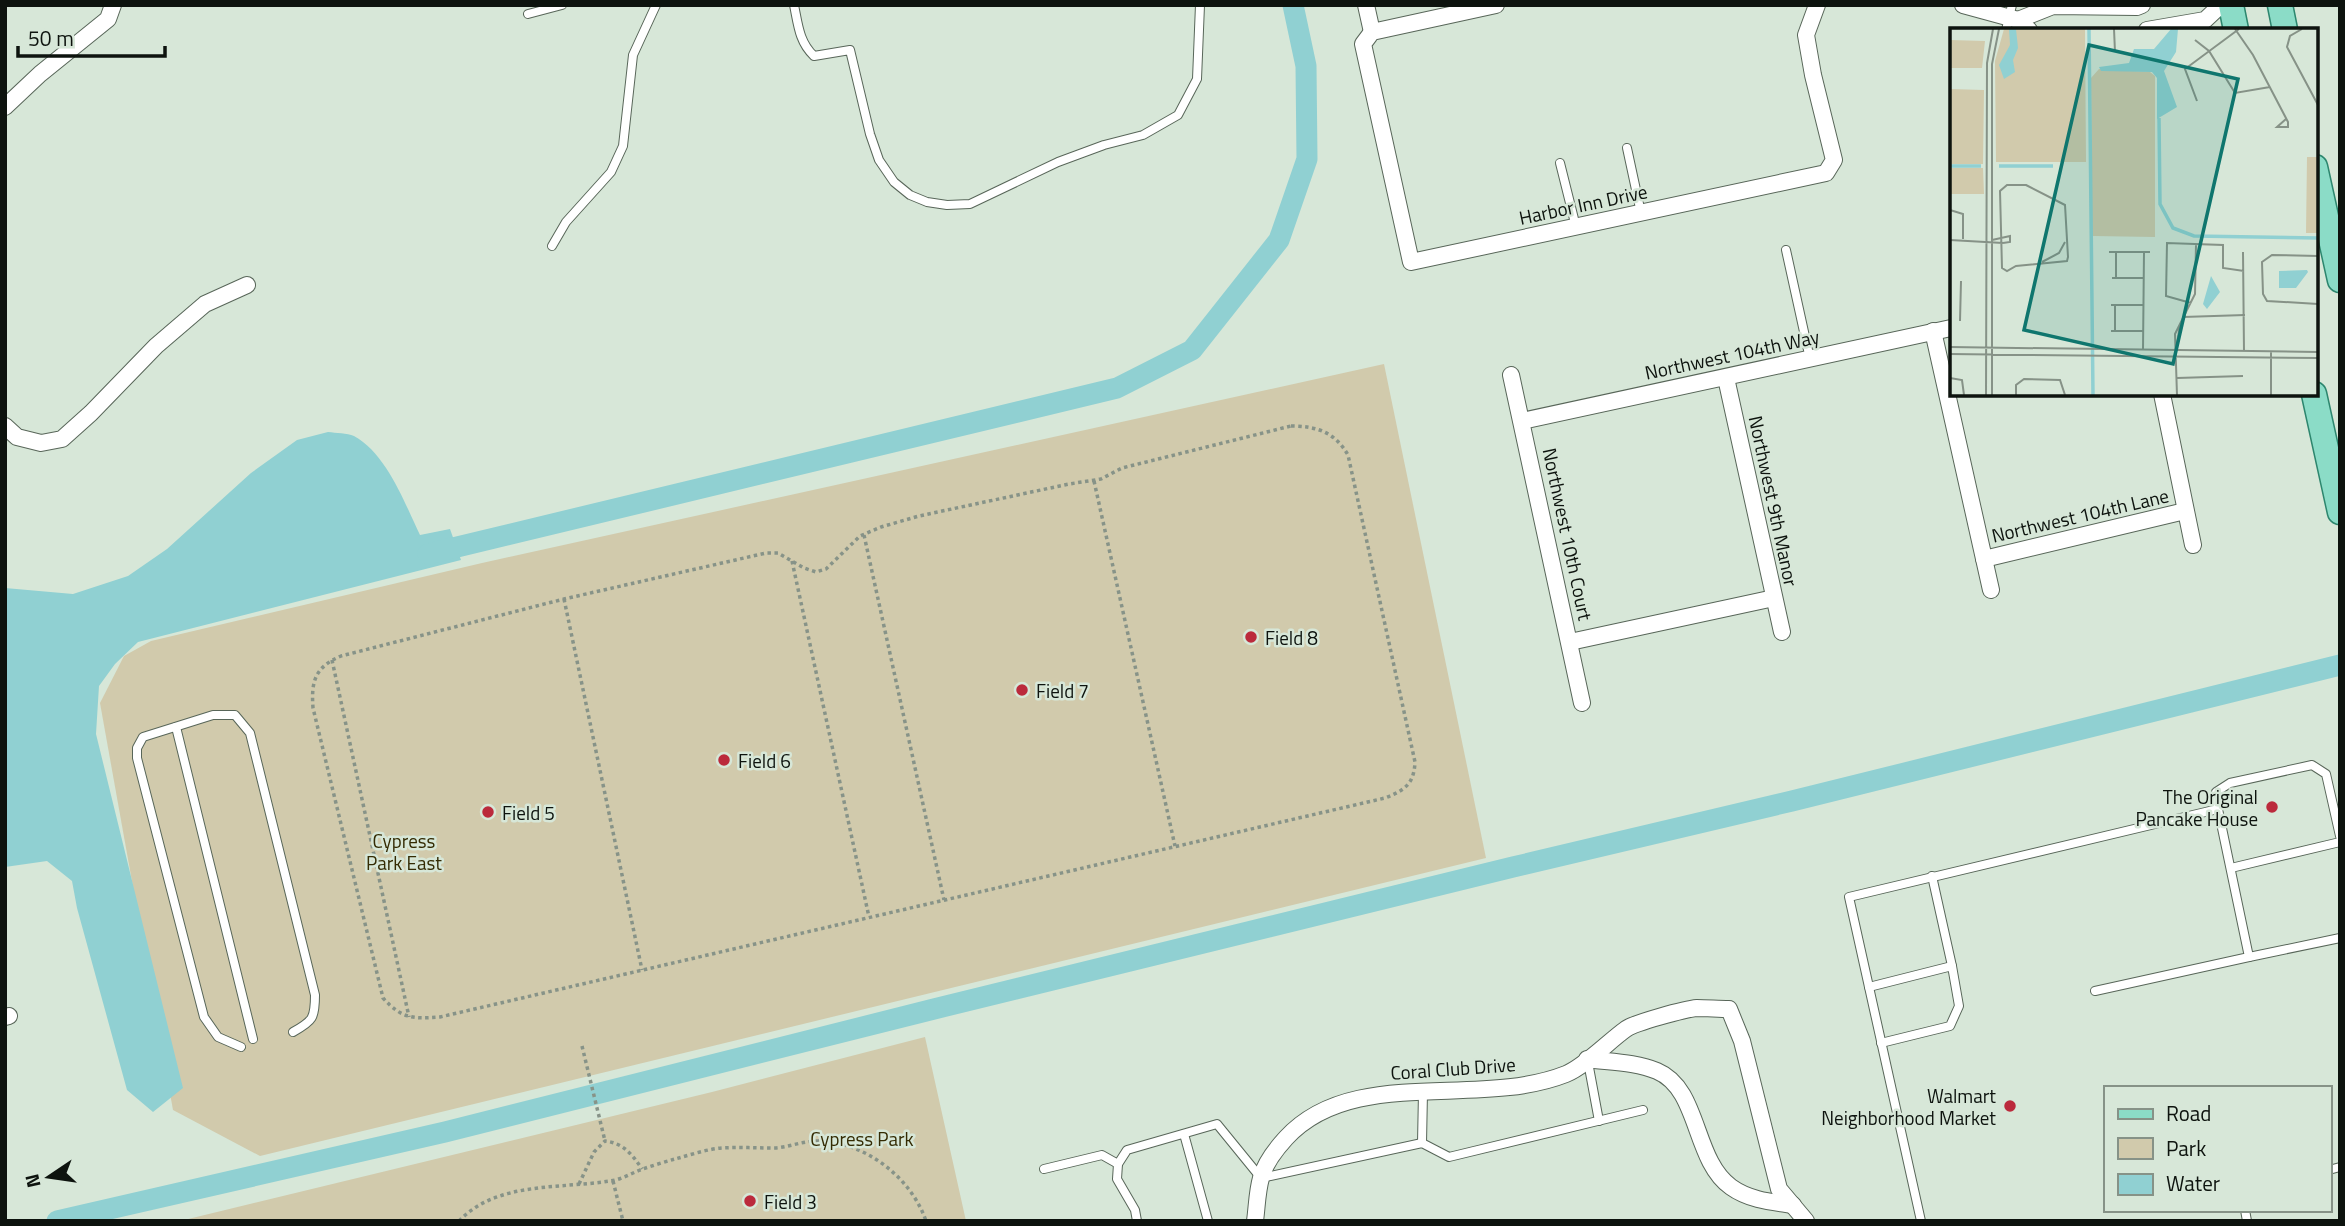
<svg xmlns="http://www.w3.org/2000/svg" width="2345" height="1226" viewBox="0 0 2345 1226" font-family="'Titillium Web',sans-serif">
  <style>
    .green { fill: #d1caac }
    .water { fill: #90d0d2 }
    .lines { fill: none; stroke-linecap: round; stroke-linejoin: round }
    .canal { stroke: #90d0d2; stroke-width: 21 }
    .lane-casing { stroke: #586659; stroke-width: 10 }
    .street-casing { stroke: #586659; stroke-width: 18 }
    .primary-casing { stroke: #2d866e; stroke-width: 27 }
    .path { stroke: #879388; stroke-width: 3.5; stroke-dasharray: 3.5 3.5; stroke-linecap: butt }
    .lane { stroke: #fff; stroke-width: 8 }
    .street { stroke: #fff; stroke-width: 16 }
    .primary { stroke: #8bdcc7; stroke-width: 24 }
    .poi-dot { fill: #bb2a3c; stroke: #d7e7d8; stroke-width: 2.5 }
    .labels { text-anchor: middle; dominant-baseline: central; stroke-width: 5; stroke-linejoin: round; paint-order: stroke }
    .street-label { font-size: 19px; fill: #0d130e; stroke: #d7e7d8 }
    .poi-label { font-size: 19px; fill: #0d130e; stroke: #d7e7d8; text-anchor: start }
    .park-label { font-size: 19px; fill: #342b03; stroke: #d7e7d8 }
    .inset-river { fill: none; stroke: #90d0d2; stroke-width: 3.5 }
    .inset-road { fill: none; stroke: #869287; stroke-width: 2 }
    .view { fill: #0f766e; fill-opacity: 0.15; stroke: #0f766e; stroke-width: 3.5 }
    .inset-edge { fill: none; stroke: #0d130e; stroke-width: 3.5 }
  </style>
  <rect width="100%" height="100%" fill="#d7e7d8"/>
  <g class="green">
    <polygon points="1384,364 1486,858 260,1156 173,1110 100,703 124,656 151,641 482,563"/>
    <polygon points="925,1037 966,1221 180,1221 712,1092"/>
  </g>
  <path class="water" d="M328 432C336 433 347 433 354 436 387 454 405 504 420 535L450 529 461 560 138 642 115 664 99 686 96 734 183 1088 153 1112 127 1090 77 908 72 881 47 861 5 867V588L73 594 128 576 167 549 251 473 297 440Z"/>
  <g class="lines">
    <g class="canal">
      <polyline points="428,554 1117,388 1192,350 1279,240 1307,159 1306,66 1293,5"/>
      <polyline points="57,1221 445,1132 934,1009 1513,867 1792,801 2340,665"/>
    </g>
    <defs>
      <g id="lane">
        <path d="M794 5C798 24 799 42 814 56L850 50 870 134 879 160 894 182 910 195 927 202 947 205 970 204 1058 162 1104 145 1143 135 1178 115 1197 79 1200 5"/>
        <polyline points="528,14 562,5"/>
        <polyline points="2006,30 2012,5"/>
        <polyline points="1627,148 1641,213"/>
        <polyline points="1560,163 1576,227"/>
        <polyline points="552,246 566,222 611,172 623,146 633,55 656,5"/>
        <polyline points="1786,250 1810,359"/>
        <polyline points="176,727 253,1039"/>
        <polyline points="2218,809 2216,792 2230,783 2312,765 2326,774 2340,836"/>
        <polyline points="2231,868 2340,842"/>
        <polyline points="1932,876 1952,966"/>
        <polyline points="2249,957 2340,938"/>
        <polyline points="1869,987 1952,966 1959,1006 1950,1026 1881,1043"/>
        <path d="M241 1047 218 1037 204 1017 137 758V748L143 737 213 715H235L250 733 315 995C315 1018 313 1021 293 1032"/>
        <polyline points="1588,1062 1599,1121"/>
        <polyline points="1184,1134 1208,1221"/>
        <polyline points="1422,1143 1423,1092"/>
        <polyline points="1044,1169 1102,1155 1118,1164"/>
        <polyline points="2329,1170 2340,1167"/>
        <polyline points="2245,1210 2247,1221"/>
        <polyline points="1137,1221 1135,1210 1117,1179 1118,1164 1127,1150 1217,1124 1261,1178 1422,1143 1449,1157 1643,1110"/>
        <polyline points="1921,1221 1849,897 2218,809 2249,957 2095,991"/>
      </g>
      <g id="street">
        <polyline points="1366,5 1372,32"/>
        <polyline points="1496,5 1372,32 1363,44 1411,262 1826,173 1834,160 1813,75 1806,35 1817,5"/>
        <polyline points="1963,5 2018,20 2029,30"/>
        <polyline points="2018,20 2053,6 2137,7 2142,5"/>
        <polyline points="2147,30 2205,20 2221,5"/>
        <polyline points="5,107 40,74 108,19 113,5"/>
        <polyline points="1933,331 1991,590"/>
        <polyline points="1511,375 1582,703"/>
        <polyline points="1726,378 1782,632"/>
        <polyline points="2162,394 2193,545"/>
        <polyline points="1522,421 1951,328"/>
        <polyline points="5,426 17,437 41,443 62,439 91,413 156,346 205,304 247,285"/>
        <polyline points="1984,559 2185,511"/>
        <polyline points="1570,642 1774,598"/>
        <polyline points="5,1017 9,1016"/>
        <path d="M1587 1059C1610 1062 1636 1062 1657 1071 1700 1089 1693 1160 1731 1187 1749 1200 1771 1202 1793 1205"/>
        <path d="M1255 1221C1257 1207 1257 1192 1261 1178 1265 1163 1275 1150 1286 1138 1353 1065 1478 1109 1566 1074 1584 1067 1609 1041 1626 1029 1634 1023 1685 1009 1697 1008 1707 1008 1719 1009 1729 1009L1742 1041 1779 1189 1806 1221"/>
      </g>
      <g id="primary">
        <polyline points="2231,5 2236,30"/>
        <polyline points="2280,5 2285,30"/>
        <polyline points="2315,167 2340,280"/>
        <polyline points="2314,394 2340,512"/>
      </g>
    </defs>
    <use href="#lane" class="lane-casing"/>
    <use href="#street" class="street-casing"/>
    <use href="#primary" class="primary-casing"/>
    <g class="path">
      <path d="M1291 426C1316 426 1335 432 1348 455L1415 762C1414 784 1405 790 1385 798L440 1017C413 1019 402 1019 383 998L313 708C311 681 315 667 341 656L564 599 766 553H778L804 568 816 572 826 569 860 536 881 527 919 516 1069 484 1101 479 1122 468Z"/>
      <polyline points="1094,481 1175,846"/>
      <polyline points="864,535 944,900"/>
      <polyline points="792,561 869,917"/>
      <polyline points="564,599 642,970"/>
      <polyline points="332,660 409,1017"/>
      <polyline points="582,1046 605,1141"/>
      <polyline points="613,1181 623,1221"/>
      <path d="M579 1184 594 1152 605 1141C623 1143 632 1154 642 1169"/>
      <path d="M459 1221C497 1181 561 1189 610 1181 620 1180 630 1174 640 1170 651 1166 664 1162 675 1159 690 1155 707 1149 722 1148 740 1147 757 1148 775 1148 789 1147 803 1141 817 1141 864 1141 911 1177 926 1221"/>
    </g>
    <use href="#lane" class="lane"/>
    <use href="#street" class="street"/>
    <use href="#primary" class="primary"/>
  </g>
  <g class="poi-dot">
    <circle cx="1251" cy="637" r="7"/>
    <circle cx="1022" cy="690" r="7"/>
    <circle cx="724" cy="760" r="7"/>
    <circle cx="2272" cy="807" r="7"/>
    <circle cx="488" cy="812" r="7"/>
    <circle cx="2010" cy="1106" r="7"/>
    <circle cx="750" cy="1201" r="7"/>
  </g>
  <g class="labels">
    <g class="street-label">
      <text transform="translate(1583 204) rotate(-12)">Harbor Inn Drive</text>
      <text transform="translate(1732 354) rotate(-12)">Northwest 104th Way</text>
      <text transform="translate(1774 501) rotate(78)">Northwest 9th Manor</text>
      <text transform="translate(2080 515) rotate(-13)">Northwest 104th Lane</text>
      <text transform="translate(1568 534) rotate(78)">Northwest 10th Court</text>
      <text transform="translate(1453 1068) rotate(-4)">Coral Club Drive</text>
    </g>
    <g class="poi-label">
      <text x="1265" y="637">Field 8</text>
      <text x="1036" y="690">Field 7</text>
      <text x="738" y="760">Field 6</text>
      <text x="2258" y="796" text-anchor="end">The Original<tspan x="2258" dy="22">Pancake House</tspan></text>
      <text x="502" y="812">Field 5</text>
      <text x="1996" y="1095" text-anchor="end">Walmart<tspan x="1996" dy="22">Neighborhood Market</tspan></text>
      <text x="764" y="1201">Field 3</text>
    </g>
    <g class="park-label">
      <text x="404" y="840">Cypress<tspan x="404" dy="22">Park East</tspan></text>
      <text x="862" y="1138">Cypress Park</text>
    </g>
  </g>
  <g transform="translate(1950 28)">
    <rect width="368" height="368" fill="#d7e7d8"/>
    <path d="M54 1H135L136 134H46L45 33ZM0 12 35 13 32 40H0ZM149 41 200 44 205 48V209L142 208 141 50ZM0 61 34 62 33 136H0ZM357 129H367V205H356ZM0 140H33L34 166H0Z" fill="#d1caac"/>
    <path d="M59 1H66L68 20 63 32 65 44 54 51 49 37 60 17ZM221 1H228L226 24 214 43 227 79 207 91V50L202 44 151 43 149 39 179 35 184 21H204ZM329 243 357 242 358 244 346 260H329ZM261 248 270 264 257 281 253 276Z" fill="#90d0d2"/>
    <path class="inset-river" d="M139 1 143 367M209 90 210 176 223 200 244 208 368 210M0 138H31M49 138H103"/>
    <path class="inset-road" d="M164 1 165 24M285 1 303 27 338 94V99H327L336 91M352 1 340 8 337 19 368 77M245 12 259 23 285 65 320 59M247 73 235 41 289 1M76 157 115 177 118 229 117 233 66 238 57 243 52 240 50 163 57 157ZM0 182 13 186V211M0 212 53 215M42 212 60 208V214L53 215M159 224H200M293 224 294 323M368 228 322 227 312 234 313 266 317 273 368 276M92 234 109 225 115 214M162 250H194M166 250V224M241 275 216 268 217 215 273 217V240L294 243M161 277H194M165 277V303M233 289 295 287M10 293 11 253M161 303H193M0 319 368 324M193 322 194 224M226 322 230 297M321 324V367M0 326 368 330M0 350 12 352 14 367M227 350 293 348M36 367 37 35 43 1M42 367V36L49 1M66 367V357L74 351 110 352 115 367M227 367 225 306 245 266 246 217"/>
    <path class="view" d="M139 17 288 51 223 336 74 302Z"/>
    <rect width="368" height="368" class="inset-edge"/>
  </g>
  <rect width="2345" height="1226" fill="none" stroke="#0d130e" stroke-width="14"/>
  <rect x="2104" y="1086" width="228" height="126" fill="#d7e7d8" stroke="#869287" stroke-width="2"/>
  <rect x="2118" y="1109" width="35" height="10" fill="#8bdcc7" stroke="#869287" stroke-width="2"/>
  <text x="2166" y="1121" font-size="21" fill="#0d130e">Road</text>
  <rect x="2118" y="1138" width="35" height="21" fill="#d1caac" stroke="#869287" stroke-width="2"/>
  <text x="2166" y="1156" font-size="21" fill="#0d130e">Park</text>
  <rect x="2118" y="1174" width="35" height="21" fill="#90d0d2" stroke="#869287" stroke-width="2"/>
  <text x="2166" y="1191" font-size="21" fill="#0d130e">Water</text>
  <g transform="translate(49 1177) rotate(257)" stroke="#d7e7d8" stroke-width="5" paint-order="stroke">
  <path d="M0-5L12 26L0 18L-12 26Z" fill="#0d130e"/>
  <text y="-10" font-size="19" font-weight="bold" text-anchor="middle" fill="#0d130e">N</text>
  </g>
  <path d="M18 46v10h147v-10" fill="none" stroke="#0d130e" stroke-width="3.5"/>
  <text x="28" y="46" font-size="21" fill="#0d130e" stroke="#d7e7d8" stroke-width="5" paint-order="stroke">50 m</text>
</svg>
